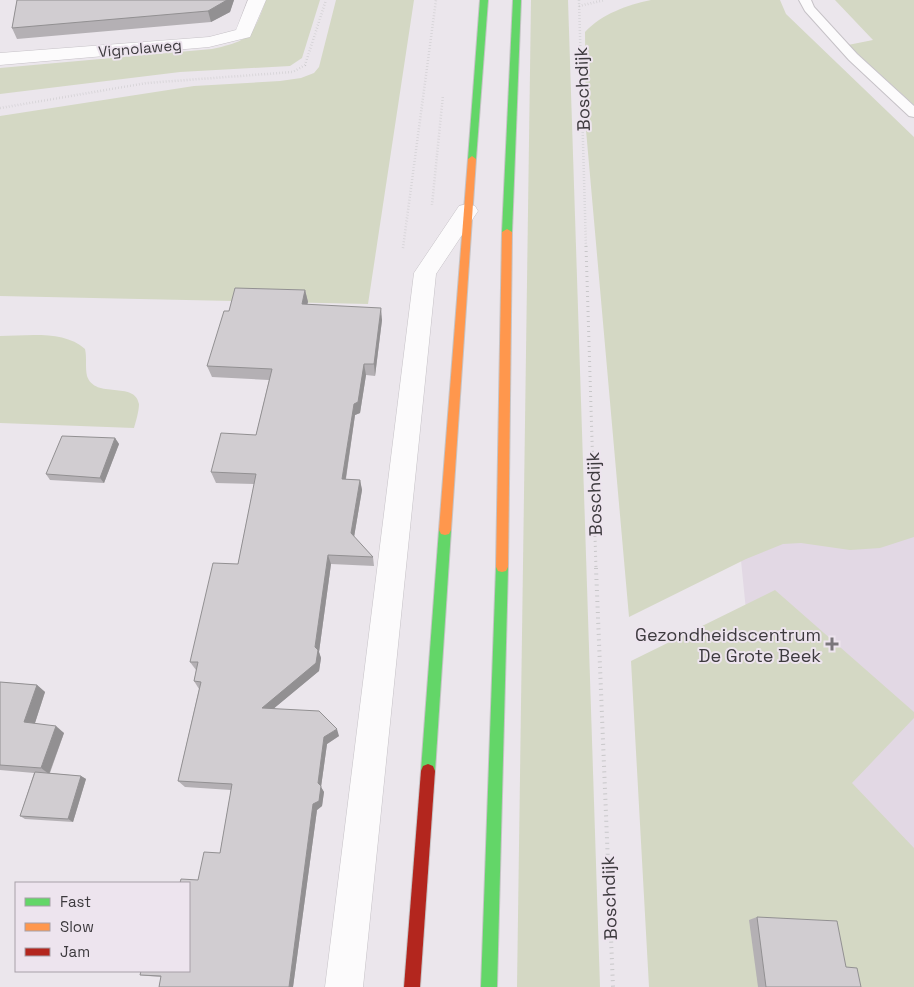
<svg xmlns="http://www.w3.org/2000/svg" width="914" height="987" viewBox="0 0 914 987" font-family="'Space Grotesk',sans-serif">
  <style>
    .built { fill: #e2d8e4 }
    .green { fill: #d4d8c4 }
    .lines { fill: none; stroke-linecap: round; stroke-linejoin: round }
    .lane-casing { stroke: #c6c2c7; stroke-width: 2 }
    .street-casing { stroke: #c6c2c7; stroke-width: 1 }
    .fast-casing { stroke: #c6c4c6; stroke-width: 2 }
    .slow-casing { stroke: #c6c4c6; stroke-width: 2 }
    .jam-casing { stroke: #c6c4c6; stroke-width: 2 }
    .path-far2 { stroke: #c8c7c9; stroke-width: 2.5; stroke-dasharray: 0.5 2.5; stroke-linecap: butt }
    .path-far1 { stroke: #c8c7c9; stroke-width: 3; stroke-dasharray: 1 4; stroke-linecap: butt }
    .path { stroke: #c8c7c9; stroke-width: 4; stroke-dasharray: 1 4.5; stroke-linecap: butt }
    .lane { fill: #fcfbfc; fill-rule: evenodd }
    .street { fill: #fcfbfc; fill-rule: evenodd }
    .fast { fill: #63d668; fill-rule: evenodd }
    .slow { fill: #ff974d; fill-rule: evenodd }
    .jam { fill: #b3261e; fill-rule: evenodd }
    .wall { fill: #b4b0b4 }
    .shaded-wall { fill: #929092 }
    .building { fill: #d1cdd1; stroke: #929092 }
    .poi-dot { fill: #7a767b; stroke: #ede4ee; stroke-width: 2 }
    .labels { text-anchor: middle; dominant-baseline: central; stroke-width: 4; stroke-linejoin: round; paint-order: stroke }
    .far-street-label { font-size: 15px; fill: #3d3a3e; stroke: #ede4ee }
    .street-label { font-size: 18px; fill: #3d3a3e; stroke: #ede4ee }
    .poi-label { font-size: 18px; fill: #3d3a3e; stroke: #ede4ee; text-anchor: end }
  </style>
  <rect width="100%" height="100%" fill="#ebe6ec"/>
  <polygon class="built" points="713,283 914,301 914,987 784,987"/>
  <g class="green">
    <path d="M266 0H320L302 58 290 66 180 72 0 94V68L212 49C250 41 253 36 266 0Z"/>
    <polygon points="336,0 414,0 368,304 0,296 0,116 194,86 280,81 301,78 314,73 319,67"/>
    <polygon points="531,0 568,0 600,987 517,987"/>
    <path d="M651 0H780L786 14 914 137V537L880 548 850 550 801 543 783 544 746 559 629 617 586 130 585 32C602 14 627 5 651 0Z"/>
    <polygon points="835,0 914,0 914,105 848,45 873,40"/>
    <path d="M0 336C27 336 64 330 85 349 87 357 85 368 87 376 95 400 135 380 139 404 139 411 136 421 134 428L0 423Z"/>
    <polygon points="775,590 914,712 914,718 852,783 914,848 914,987 649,987 631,661"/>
  </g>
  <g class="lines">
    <defs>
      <polygon id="lane" points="799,0 811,0 814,7 857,54 914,106 914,117 909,116 849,60 805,11"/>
      <g id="street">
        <polygon points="248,0 266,0 250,37 209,47 0,65 0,53 209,37 236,30"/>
        <polygon points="467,204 475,206 478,211 436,274 363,987 325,987 414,273 459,206"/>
      </g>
      <g id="fast">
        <polygon points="480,0 488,0 476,159 472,162 468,159"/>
        <polygon points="513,0 521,0 512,232 507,235 502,232"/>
        <polygon points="445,525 449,526 451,530 435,771 433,776 428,778 423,776 421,771 439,530 441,526"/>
        <polygon points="502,562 506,563 508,567 497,987 481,987 496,567 498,563"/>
      </g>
      <g id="slow">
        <polygon points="472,156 476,159 451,530 449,534 445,535 441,534 439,530 468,159"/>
        <polygon points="507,229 512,232 508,567 506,571 502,572 498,571 496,567 502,232"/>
      </g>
      <polygon id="jam" points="428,764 433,766 435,771 420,987 404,987 421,771 423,766"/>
    </defs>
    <use href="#lane" class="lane-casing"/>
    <use href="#street" class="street-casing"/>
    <use href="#fast" class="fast-casing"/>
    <use href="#slow" class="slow-casing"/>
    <use href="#jam" class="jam-casing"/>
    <g class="path-far2">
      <polyline points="579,0 586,248"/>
      <polyline points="579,6 605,0"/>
      <polyline points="0,108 147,83 293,72 305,65 326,0"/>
      <polyline points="432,205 443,95"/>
      <polyline points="403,248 436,0"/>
    </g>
    <polyline class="path-far1" points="586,246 596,569"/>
    <polyline class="path" points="596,568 613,987"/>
    <use href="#lane" class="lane"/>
    <use href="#street" class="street"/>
    <use href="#fast" class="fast"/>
    <use href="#slow" class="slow"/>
    <use href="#jam" class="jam"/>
  </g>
  <g class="wall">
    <polygon points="17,0 234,0 230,12 211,22 17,39 12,28"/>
    <polygon points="305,290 308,302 307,304 382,320 375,376 366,375 360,413 355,415 346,479 360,480 362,490 354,537 373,557 374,566 331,564 319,652 321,658 319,671 274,708 339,736 327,744 321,787 324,792 322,806 317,810 293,987 159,987 161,977 148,976 140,975 198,880 220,853 231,790 185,787 178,781 199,689 194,681 196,670 190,662 238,564 254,484 216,483 211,472 256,435 269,380 212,377 207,366 229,311"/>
    <polygon points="115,438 119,444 104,483 50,480 46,474"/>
    <polygon points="0,682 37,685 45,692 35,723 64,733 50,773 81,776 86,779 73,822 25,819 20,816 34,773 0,770"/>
    <polygon points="757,917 846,967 861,987 758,987 749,920"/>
  </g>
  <g class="shaded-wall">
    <polygon points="227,0 234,0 230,12 211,22 208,11"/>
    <polygon points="305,290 308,302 304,316 302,304"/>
    <polygon points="381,308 382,320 375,376 374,364"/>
    <polygon points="364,364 366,375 360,413 355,415 344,490 342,479 354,404"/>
    <polygon points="115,438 119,444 104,483 100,478"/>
    <polygon points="360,480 362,490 353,543 351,533"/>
    <polygon points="328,555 331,564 319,652 321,658 319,671 266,715 262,708 315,647"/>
    <polygon points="37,685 45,692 33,729 24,722"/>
    <polygon points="56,726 64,733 49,774 41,768"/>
    <polygon points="337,729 339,736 327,744 321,787 324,792 322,806 317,810 293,987 289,987 313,804 318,783 324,737"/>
    <polygon points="81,776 86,779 73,822 68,819"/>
  </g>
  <g class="building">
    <polygon points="17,0 227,0 208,11 12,28"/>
    <polygon points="235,288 305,290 302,304 381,308 374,364 364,364 358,402 354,404 342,479 360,480 351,533 373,557 328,555 315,647 318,650 316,663 262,708 319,711 337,729 324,737 318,783 321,786 319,801 313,804 289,987 159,987 161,976 140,975 141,971 189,971 189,883 180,883 181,879 198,880 204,852 220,853 232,784 178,781 201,682 194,681 198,662 190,662 213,563 238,564 256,474 211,472 221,433 256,435 272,369 207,366 224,311 229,311"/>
    <polygon points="62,436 115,438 100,478 46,474"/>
    <polygon points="0,682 37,685 24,722 56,726 41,768 0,765"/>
    <polygon points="35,772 81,776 68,819 20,816"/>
    <polygon points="757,917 837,921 846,967 857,968 861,987 766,987"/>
  </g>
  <path class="poi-dot" d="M829.5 636.5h5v5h5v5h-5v5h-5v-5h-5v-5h5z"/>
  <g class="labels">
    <g class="far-street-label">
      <text transform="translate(140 48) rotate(-5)">Vignolaweg</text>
    </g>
    <g class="street-label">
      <text transform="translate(582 89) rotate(-92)">Boschdijk</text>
      <text transform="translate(594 494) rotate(-92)">Boschdijk</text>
      <text transform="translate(609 898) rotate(-92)">Boschdijk</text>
    </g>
    <g class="poi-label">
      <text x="821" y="634">Gezondheidscentrum<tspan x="821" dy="21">De Grote Beek</tspan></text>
    </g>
  </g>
  <rect x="15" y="882" width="175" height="90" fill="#ede4ee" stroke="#a7a0a8"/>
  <rect x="25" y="898" width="25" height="8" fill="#63d668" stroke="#a7a0a8"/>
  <text x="60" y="907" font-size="15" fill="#3d3a3e">Fast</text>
  <rect x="25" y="923" width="25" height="8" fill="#ff974d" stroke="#a7a0a8"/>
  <text x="60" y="932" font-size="15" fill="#3d3a3e">Slow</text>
  <rect x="25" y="948" width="25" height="8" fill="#b3261e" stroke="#a7a0a8"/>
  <text x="60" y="957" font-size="15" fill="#3d3a3e">Jam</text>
</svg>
